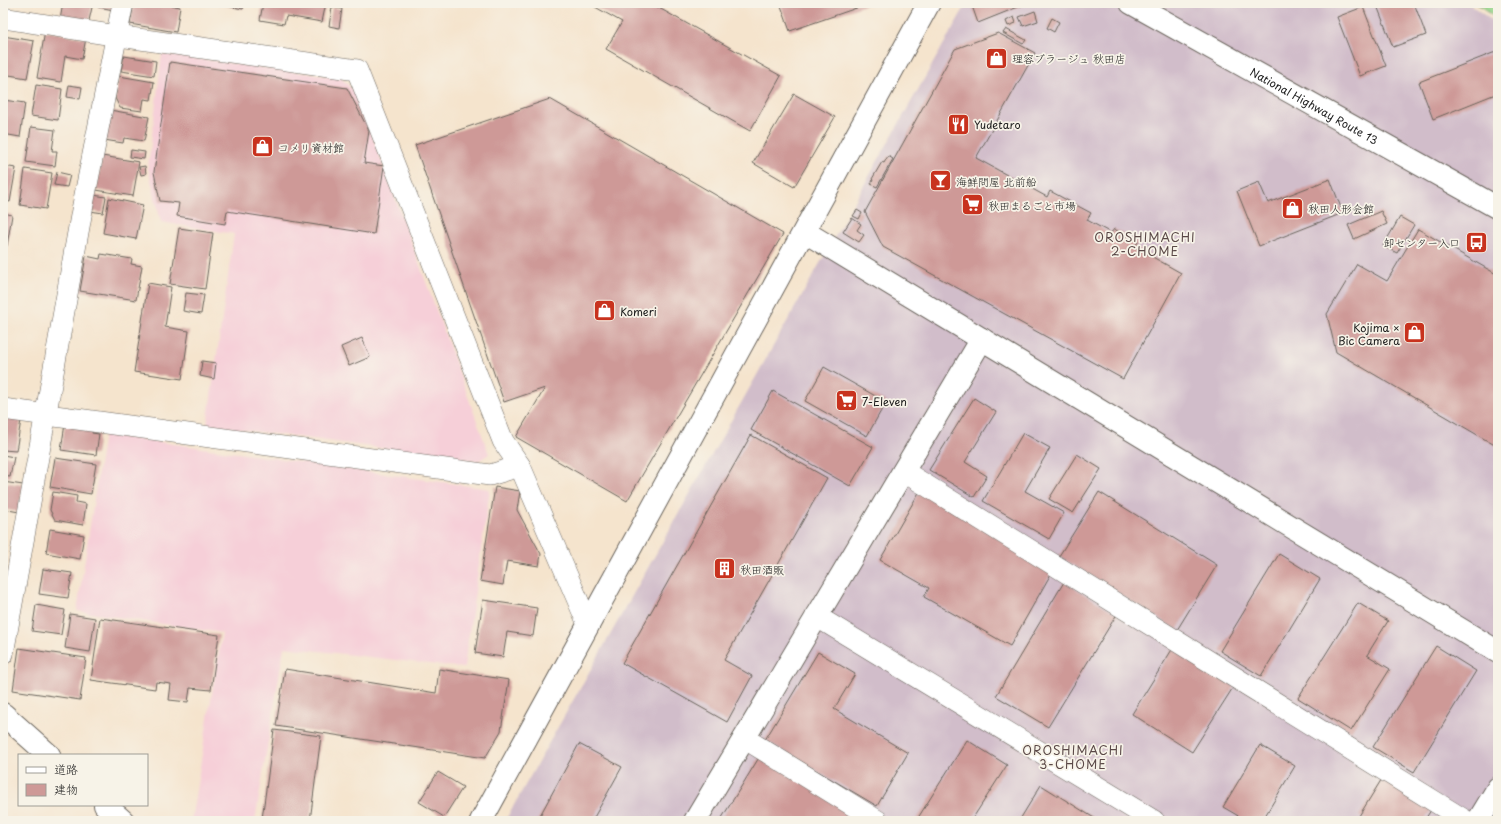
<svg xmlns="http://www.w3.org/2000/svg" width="1501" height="824" viewBox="0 0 1501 824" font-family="'Playpen Sans','Klee One',sans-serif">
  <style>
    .built { fill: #f6cfd8 }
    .industrial { fill: #d1bdca }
    .green { fill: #97d58b; stroke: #5a7854 }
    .building { fill: #ce9997 }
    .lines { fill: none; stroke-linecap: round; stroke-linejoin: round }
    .street-casing { stroke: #68625a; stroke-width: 22 }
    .secondary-casing { stroke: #68625a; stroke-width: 24 }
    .highway-casing { stroke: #68625a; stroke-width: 24 }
    .street { stroke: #fff; stroke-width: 21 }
    .secondary { stroke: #fff; stroke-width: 22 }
    .highway { stroke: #fff; stroke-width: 22 }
    .labels { text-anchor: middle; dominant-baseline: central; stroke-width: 3.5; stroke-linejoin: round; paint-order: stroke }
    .poi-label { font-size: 11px; fill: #1c1c1c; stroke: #f7f3e8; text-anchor: start }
    .street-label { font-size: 11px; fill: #1c1c1c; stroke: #f7f3e8 }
    .neighbourhood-label { font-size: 12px; letter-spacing: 1px; fill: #5a4847; stroke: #f7f3e8 }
  </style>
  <rect width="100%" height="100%" fill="#f7f3e8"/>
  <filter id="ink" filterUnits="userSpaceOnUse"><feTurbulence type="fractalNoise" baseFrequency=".025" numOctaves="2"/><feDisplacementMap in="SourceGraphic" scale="8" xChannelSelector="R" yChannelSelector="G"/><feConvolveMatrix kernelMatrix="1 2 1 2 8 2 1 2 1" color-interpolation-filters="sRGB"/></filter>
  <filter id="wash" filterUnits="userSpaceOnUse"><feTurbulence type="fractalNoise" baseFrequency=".012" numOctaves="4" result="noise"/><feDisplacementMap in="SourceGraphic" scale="16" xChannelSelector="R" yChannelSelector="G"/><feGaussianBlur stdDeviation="0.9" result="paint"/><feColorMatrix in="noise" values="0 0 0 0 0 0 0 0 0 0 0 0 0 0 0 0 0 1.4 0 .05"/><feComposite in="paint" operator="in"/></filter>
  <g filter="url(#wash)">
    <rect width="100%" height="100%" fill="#f5e4cd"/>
    <g class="built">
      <polygon points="162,54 341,78 357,94 489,454 478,461 207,425 234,234 161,222 148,168"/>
      <polygon points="104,434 490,489 464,668 284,647 255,821 191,821 222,633 77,611"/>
    </g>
    <polygon class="industrial" points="967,3 1468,3 1498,25 1498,821 505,821"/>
    <polygon class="green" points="1477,3 1498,3 1498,20 1497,19"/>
    <g id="blocks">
      <g class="building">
        <polygon points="63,3 93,3 88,25 60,20"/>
        <polygon points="98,3 115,3 114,10 98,7"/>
        <polygon points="134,3 159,3 180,7 176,32 130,24"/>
        <polygon points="211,3 245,3 243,9"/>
        <polygon points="263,3 326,3 322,22 286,16 284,24 260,20"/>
        <polygon points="588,3 650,3 781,76 750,131 606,49 622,22"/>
        <polygon points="780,3 871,3 790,31"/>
        <polygon points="971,3 1028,3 978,23"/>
        <polygon points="1376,3 1414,3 1426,35 1393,47"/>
        <polygon points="332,7 342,9 339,28 329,26"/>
        <polygon points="1363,7 1386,66 1360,76 1337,17"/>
        <polygon points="1035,11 1038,21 1023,26 1019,17"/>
        <polygon points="1014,17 1016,23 1008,26 1006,21"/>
        <polygon points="1052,18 1059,22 1054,32 1047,28"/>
        <polygon points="1006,29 1026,40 1023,44 1003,33"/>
        <polygon points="45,31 86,38 82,59 65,56 61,82 37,78"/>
        <polygon points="998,33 1035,53 976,158 1047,197 1050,191 1091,213 1087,220 1111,233 1114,229 1138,242 1135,247 1181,273 1123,379 883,247 865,212 955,49"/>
        <polygon points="3,36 34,41 27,78 3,74"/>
        <polygon points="1498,51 1498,93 1433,119 1419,82"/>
        <polygon points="124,56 156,61 154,76 121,71"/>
        <polygon points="170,62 347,88 369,131 364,163 384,166 374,234 227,211 225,224 177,216 179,203 160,201 154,172"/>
        <polygon points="119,76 154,82 151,100 144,99 142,111 120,108 115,98"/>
        <polygon points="36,85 62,89 58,120 31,116"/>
        <polygon points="69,85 82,87 80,99 67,97"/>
        <polygon points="794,94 835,117 794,187 753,163"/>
        <polygon points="550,99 783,234 627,501 516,437 545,388 504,402 415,145"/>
        <polygon points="3,100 25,103 20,137 3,134"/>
        <polygon points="110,110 149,117 144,141 124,138 123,143 104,140"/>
        <polygon points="31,127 55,130 52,151 57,151 55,166 26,162"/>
        <polygon points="131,150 145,152 144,159 130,157"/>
        <polygon points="102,156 139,162 133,196 96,190"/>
        <polygon points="888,156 893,159 877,187 871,184 873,180 872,179 882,162 884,163"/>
        <polygon points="3,166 16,168 10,202 3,200"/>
        <polygon points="145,166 146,174 141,175 139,167"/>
        <polygon points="25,169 52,173 46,209 20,205"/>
        <polygon points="57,172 70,175 67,187 54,185"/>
        <polygon points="1330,179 1343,213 1259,246 1237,191 1259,182 1268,203"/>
        <polygon points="93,195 106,197 103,213 90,211"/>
        <polygon points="109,198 143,205 136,239 103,233"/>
        <polygon points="857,210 862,213 859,219 853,216"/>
        <polygon points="1381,211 1387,224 1354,239 1348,225"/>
        <polygon points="3,213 12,215 7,246 3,246"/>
        <polygon points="1400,217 1414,225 1397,253 1383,246"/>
        <polygon points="852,218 861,224 857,230 864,235 859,242 843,232"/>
        <polygon points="179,228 213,233 205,289 170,284"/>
        <polygon points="1418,229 1498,275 1498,447 1336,352 1327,314 1357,264 1387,281"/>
        <polygon points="101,254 132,259 131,264 142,266 136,300 80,291 86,256 100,259"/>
        <polygon points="148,283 171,287 165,327 189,331 182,379 134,372"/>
        <polygon points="186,293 204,295 201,314 183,311"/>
        <polygon points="362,338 370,357 349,366 341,347"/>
        <polygon points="202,361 216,363 214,379 200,376"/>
        <polygon points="824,367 886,402 867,436 805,401"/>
        <polygon points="773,391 873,447 850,486 751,430"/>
        <polygon points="974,398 996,412 965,462 987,476 974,497 929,470"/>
        <polygon points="3,418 21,420 16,451 3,450"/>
        <polygon points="65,424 93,428 92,433 99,434 96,455 61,450"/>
        <polygon points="1023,433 1050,448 1025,491 1064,513 1049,539 983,501"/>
        <polygon points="751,435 827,478 724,660 752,676 727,722 622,663"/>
        <polygon points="1077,454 1101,469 1073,513 1049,499"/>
        <polygon points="3,455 14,457 10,477 3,476"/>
        <polygon points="55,458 96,464 91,494 50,487"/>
        <polygon points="3,482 23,485 19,512 3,509"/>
        <polygon points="495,487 520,491 517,510 541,554 539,566 507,561 503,585 480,581"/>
        <polygon points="921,489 1056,565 1010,646 924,597 929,588 880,560"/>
        <polygon points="53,492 77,496 76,502 86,504 83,525 55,520 50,510"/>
        <polygon points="1099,492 1217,565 1177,630 1059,556"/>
        <polygon points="50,529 84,535 80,559 46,553"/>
        <polygon points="1279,554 1320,579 1261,676 1220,651"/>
        <polygon points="43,569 72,573 68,598 39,594"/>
        <polygon points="1064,582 1117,614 1048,727 996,696"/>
        <polygon points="483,600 537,608 533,636 507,632 503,657 475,653"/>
        <polygon points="1358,603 1388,621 1367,655 1390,669 1351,731 1298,698"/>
        <polygon points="36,605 65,610 61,635 32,631"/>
        <polygon points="70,614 95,618 90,652 65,648"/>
        <polygon points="100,618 219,635 211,690 190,688 188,702 169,700 171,684 156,682 155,689 91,680"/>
        <polygon points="1436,646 1476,671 1414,772 1373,747"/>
        <polygon points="19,648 86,658 80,700 13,690"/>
        <polygon points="1173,648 1234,686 1192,752 1132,714"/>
        <polygon points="818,652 855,674 834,709 908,753 877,806 765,740"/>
        <polygon points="285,669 436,693 439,669 509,680 501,731 485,758 276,726"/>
        <polygon points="274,730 321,736 310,821 275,821 262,819"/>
        <polygon points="967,740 1007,765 971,821 916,821"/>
        <polygon points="579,744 622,767 592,821 537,821"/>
        <polygon points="1260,745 1295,766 1262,821 1247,821 1223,807"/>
        <polygon points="760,756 867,821 720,821"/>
        <polygon points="438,772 463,787 444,817 419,802"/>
        <polygon points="1383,777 1433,807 1424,821 1368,821 1359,816"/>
        <polygon points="1041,785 1099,821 1019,821"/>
      </g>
    </g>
  </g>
  <g filter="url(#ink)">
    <use href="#blocks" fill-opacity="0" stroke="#68625a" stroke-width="1"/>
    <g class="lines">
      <defs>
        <g id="street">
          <polyline points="3,18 118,36 357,70 503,441 520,466 588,624"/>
          <polyline points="3,409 490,475 520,466"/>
          <polyline points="903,471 1466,821"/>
          <polyline points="816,616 1154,821"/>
          <polyline points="3,654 82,210 123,3"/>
          <polyline points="744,738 878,821"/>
        </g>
        <g id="secondary">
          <polyline points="805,232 1498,652"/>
          <polyline points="3,714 49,755"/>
          <polyline points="105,805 123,821"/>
          <polyline points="481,821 929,3"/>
          <polyline points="695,821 982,339"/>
          <polyline points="1478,821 1498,788"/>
        </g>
        <g id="highway">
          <path id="s1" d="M1131 3 1498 208"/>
        </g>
      </defs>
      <use href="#street" class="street-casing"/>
      <use href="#secondary" class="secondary-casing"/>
      <use href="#highway" class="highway-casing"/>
      <use href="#street" class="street"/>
      <use href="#secondary" class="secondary"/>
      <use href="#highway" class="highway"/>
    </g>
  </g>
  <defs>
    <symbol id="shop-square" viewBox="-11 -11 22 22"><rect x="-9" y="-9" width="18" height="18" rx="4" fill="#c8321e" stroke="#f7f3e8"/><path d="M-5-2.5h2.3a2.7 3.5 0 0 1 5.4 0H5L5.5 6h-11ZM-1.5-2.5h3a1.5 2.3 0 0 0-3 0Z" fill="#fff"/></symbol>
    <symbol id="restaurant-square" viewBox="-11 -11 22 22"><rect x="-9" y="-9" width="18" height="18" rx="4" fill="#c8321e" stroke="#f7f3e8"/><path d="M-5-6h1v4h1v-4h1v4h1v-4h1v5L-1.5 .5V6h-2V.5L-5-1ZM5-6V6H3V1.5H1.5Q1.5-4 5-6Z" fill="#fff"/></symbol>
    <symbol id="bar-square" viewBox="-11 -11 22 22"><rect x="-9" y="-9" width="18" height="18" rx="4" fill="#c8321e" stroke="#f7f3e8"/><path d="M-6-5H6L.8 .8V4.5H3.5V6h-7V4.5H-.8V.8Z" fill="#fff"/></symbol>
    <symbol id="supermarket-square" viewBox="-11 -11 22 22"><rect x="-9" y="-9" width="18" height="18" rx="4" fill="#c8321e" stroke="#f7f3e8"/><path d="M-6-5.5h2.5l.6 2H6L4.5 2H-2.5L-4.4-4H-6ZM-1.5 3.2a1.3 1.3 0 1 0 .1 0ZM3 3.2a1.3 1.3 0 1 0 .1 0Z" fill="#fff"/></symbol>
    <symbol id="bus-square" viewBox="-11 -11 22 22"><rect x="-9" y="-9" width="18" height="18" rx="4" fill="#c8321e" stroke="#f7f3e8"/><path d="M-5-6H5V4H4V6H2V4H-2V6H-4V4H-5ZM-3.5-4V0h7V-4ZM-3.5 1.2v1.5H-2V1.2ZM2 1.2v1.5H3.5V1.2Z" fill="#fff"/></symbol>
    <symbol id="building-square" viewBox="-11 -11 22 22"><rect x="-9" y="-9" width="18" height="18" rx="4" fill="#c8321e" stroke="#f7f3e8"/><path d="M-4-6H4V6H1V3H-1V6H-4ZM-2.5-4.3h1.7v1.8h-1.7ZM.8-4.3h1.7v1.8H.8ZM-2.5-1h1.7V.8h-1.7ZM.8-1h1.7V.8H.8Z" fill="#fff"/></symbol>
  </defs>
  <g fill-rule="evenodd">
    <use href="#shop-square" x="984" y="46" width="25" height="25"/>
    <use href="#restaurant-square" x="946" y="112" width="25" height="25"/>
    <use href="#shop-square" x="250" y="134" width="25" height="25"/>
    <use href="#bar-square" x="928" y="168" width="25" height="25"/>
    <use href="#supermarket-square" x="960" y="192" width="25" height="25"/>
    <use href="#shop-square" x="1280" y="196" width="25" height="25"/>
    <use href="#bus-square" x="1464" y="230" width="25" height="25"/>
    <use href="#shop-square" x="592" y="298" width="25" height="25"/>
    <use href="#shop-square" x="1402" y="320" width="25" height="25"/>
    <use href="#supermarket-square" x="834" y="388" width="25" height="25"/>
    <use href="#building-square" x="712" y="556" width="25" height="25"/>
  </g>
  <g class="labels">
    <g class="poi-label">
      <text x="1012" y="58">理容ブラージュ 秋田店</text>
      <text x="974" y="124">Yudetaro</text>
      <text x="278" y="147">コメリ資材館</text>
      <text x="956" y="181">海鮮問屋 北前船</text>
      <text x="988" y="205">秋田まるごと市場</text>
      <text x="1308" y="208">秋田人形会館</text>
      <text x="1460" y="242" text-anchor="end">卸センター入口</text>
      <text x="620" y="311">Komeri</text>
      <text x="1400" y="327" text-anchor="end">Kojima ×<tspan x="1400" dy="13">Bic Camera</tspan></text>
      <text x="862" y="401">7-Eleven</text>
      <text x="740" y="569">秋田酒販</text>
    </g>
    <g class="street-label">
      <text stroke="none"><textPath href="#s1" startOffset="210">National Highway Route 13</textPath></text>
    </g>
    <g class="neighbourhood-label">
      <text x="1145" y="237">OROSHIMACHI<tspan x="1145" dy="14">2-CHOME</tspan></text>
      <text x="1073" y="750">OROSHIMACHI<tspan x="1073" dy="14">3-CHOME</tspan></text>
    </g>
  </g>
  <rect width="1501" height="824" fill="none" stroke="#f7f3e8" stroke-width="16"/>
  <rect x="18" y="754" width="130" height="52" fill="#f7f3e8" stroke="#9f9d96"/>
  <rect x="26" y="767" width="20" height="6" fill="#ffffff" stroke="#9f9d96"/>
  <text x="54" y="774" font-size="12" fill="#1c1c1c">道路</text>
  <rect x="26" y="784" width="20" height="12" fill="#ce9997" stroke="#9f9d96"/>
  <text x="54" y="794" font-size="12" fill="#1c1c1c">建物</text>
</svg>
